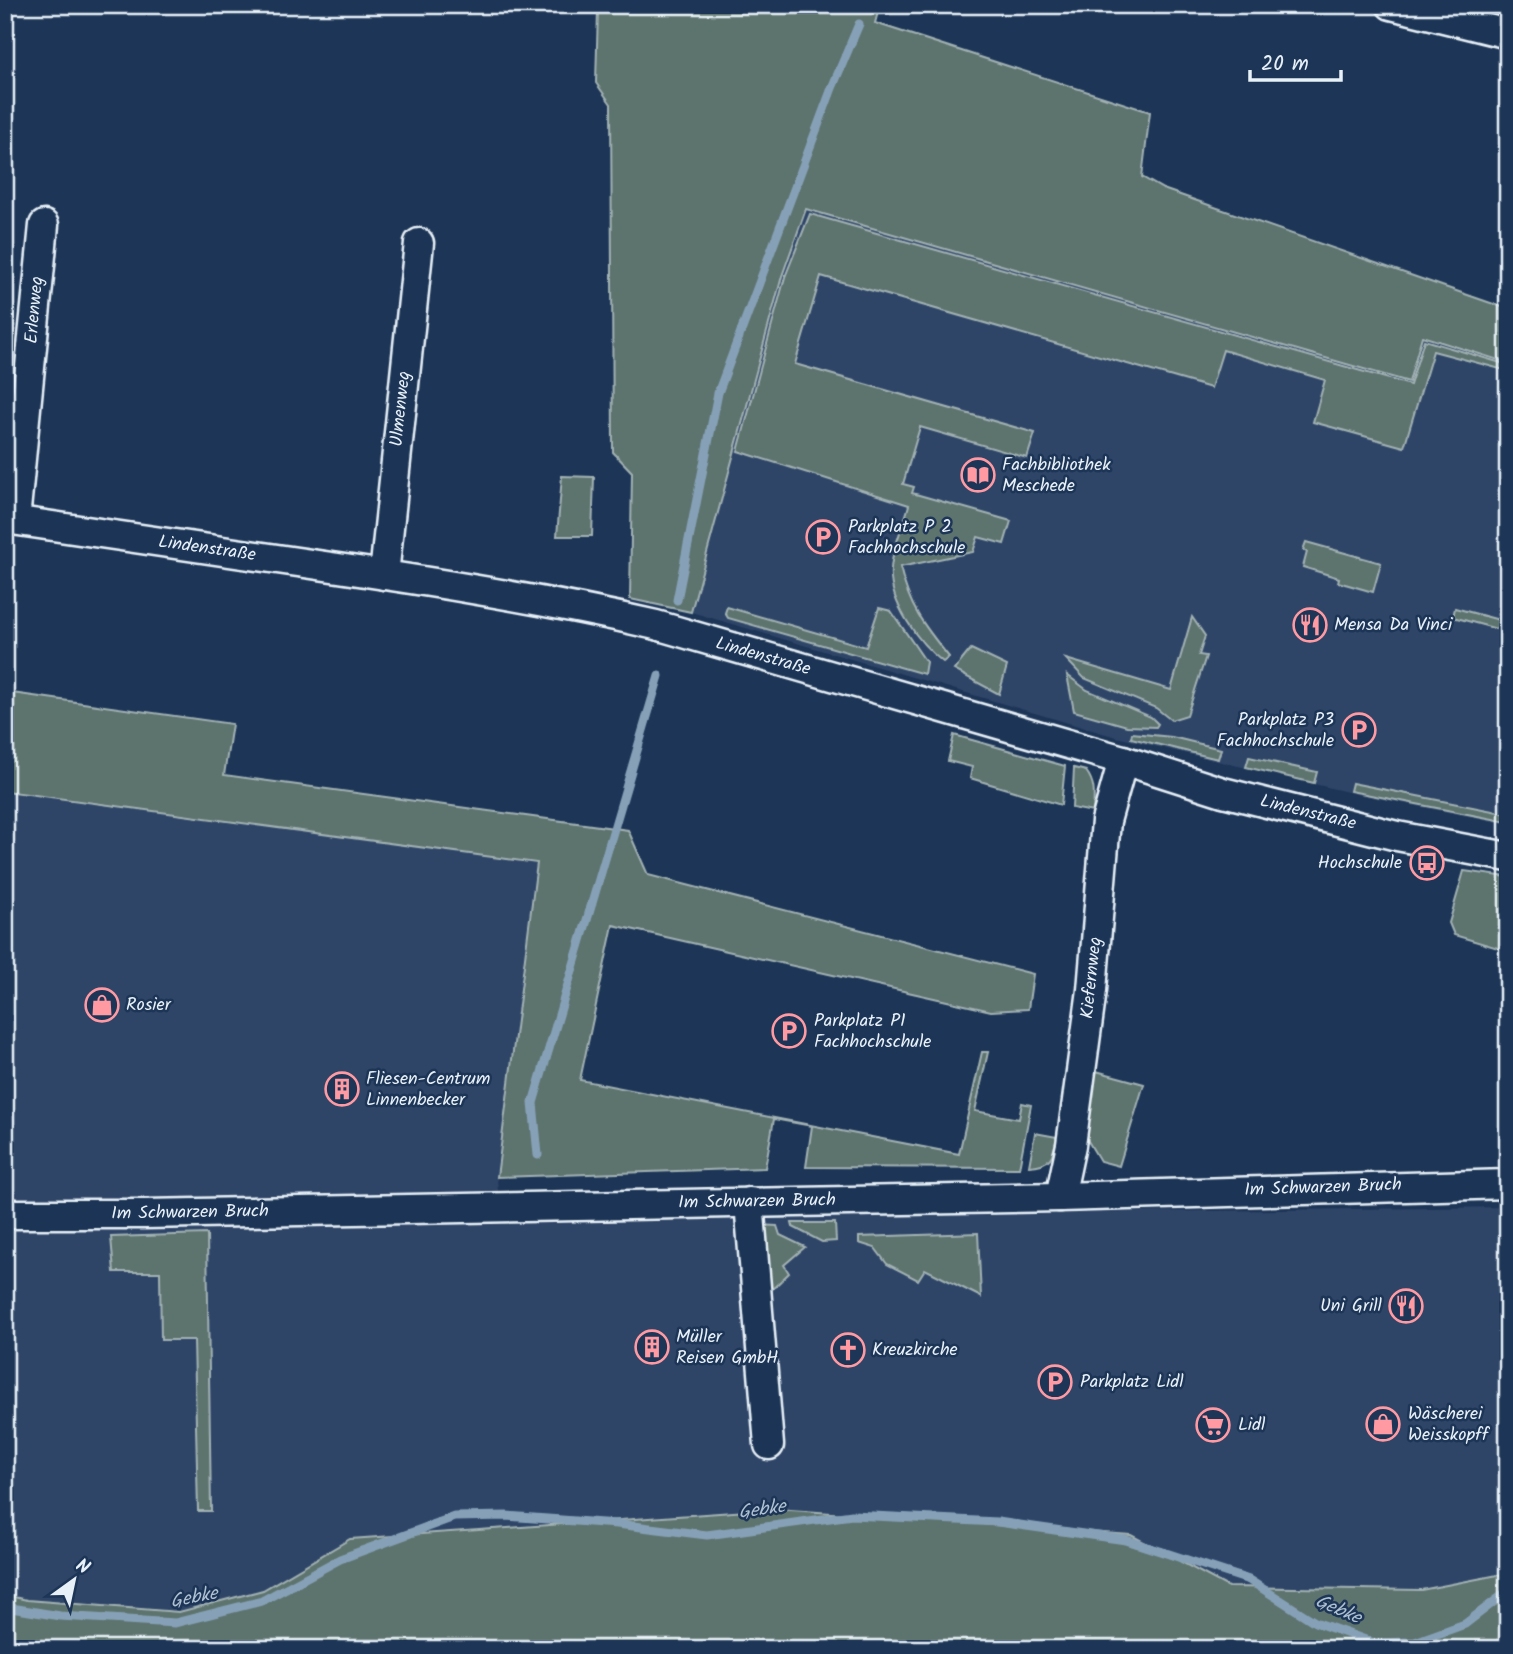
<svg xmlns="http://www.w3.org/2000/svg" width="1513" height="1654" viewBox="0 0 1513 1654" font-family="Kalam,sans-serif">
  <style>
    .built { fill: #2e4468 }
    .green { fill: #5d736e; stroke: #a2b2b3; stroke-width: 2 }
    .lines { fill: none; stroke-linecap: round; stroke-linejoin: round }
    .stream { stroke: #86a1b7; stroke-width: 9 }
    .street-casing { stroke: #e8f1f8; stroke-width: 33 }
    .street { stroke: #1d3557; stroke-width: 28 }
    .labels { text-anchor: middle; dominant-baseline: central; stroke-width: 5; stroke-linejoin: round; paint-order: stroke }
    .street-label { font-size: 18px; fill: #e8f1f8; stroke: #1d3557 }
    .poi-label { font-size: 18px; fill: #e8f1f8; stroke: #1d3557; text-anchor: start }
    .water-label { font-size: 19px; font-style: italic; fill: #afc2d2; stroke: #1d3557 }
  </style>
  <rect width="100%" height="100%" fill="#1d3557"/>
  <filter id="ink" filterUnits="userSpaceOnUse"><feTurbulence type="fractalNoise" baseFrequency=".0143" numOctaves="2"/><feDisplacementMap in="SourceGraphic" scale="14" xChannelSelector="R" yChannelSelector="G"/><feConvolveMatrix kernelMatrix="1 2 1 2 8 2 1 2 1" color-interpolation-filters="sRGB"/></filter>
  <g filter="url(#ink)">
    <g class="built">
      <polygon points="806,209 1409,382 1422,336 1508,363 1508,824 1356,794 1116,737 691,612 782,276"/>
      <polygon points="5,791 538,863 497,1177 500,1220 1508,1207 1508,1573 1421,1590 1228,1587 1131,1535 777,1509 350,1539 263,1590 179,1612 27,1600 5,1595"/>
    </g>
    <g class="green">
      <polygon points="615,5 880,5 875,23 1150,112 1142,177 1163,189 1508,309 1508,363 1422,336 1409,382 806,209 782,276 691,612 630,599 632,472 613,452 611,104 596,83 598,10 614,10"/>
      <path d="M810 214 1410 385 1424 340 1508 365V371L1433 351 1404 447 1313 422 1325 380 1223 350 1211 388 821 276 795 364 1035 433 1027 458 920 427 903 484 914 487 912 493 1011 521 1004 544 978 537 973 552 900 567C909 607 924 626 949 657L943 662C919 644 888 601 891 569 892 548 904 525 909 505L738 451 785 277Z"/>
      <polygon points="562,476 594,477 592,536 557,536"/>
      <polygon points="1306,542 1381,563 1373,592 1338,582 1339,578 1303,567 1307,552 1303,550"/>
      <polygon points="1508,603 1508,632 1453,617 1455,608 1503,621"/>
      <polygon points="727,607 866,647 879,608 891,611 926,662 924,674 728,618 725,613"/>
      <polygon points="1192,617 1205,636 1199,655 1206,656 1187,715 1171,720 1156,708 1084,678 1066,659 1171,690"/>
      <polygon points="971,649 1007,666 999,694 954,670"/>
      <polygon points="1067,675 1087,690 1151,717 1158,724 1156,727 1127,726 1074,711"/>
      <polygon points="5,692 232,724 224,775 628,830 648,875 1033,974 1028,1009 991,1011 613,925 580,1080 959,1154 982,1052 988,1052 975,1111 1019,1119 1022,1103 1031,1105 1019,1168 806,1167 812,1126 774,1119 765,1168 497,1177 537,863 5,791"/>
      <polygon points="1132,733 1172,737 1221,749 1218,759 1131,738"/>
      <polygon points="954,735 1065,766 1061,805 970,778 972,767 948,761"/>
      <polygon points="1249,757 1317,772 1314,783 1246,767"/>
      <path d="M1074 768 1086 771C1096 784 1094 796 1093 812L1072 808Z"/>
      <polygon points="1352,783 1508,814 1508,822 1350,791"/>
      <polygon points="1464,871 1508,877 1508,951 1454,935 1449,923"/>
      <polygon points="1096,1071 1144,1084 1119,1166 1100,1161 1085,1136"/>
      <path d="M1035 1133 1057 1137C1053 1157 1051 1165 1029 1166Z"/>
      <polygon points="792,1223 835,1223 836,1241 822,1242 793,1227"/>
      <polygon points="758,1225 777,1226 780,1235 805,1247 784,1265 789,1273 763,1298"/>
      <polygon points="978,1233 981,1297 925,1269 918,1280 887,1264 875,1248 859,1243 859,1237"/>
      <polygon points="207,1234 211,1511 198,1511 194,1340 161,1340 160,1272 114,1272 111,1237"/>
      <polygon points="777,1509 1131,1535 1228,1587 1421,1590 1508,1573 1508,1649 5,1649 5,1595 27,1600 179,1612 263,1590 350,1539"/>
    </g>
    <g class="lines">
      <g class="stream">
        <polyline points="677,600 718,393 832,88 859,24"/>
        <polyline points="538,1155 533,1103 659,676"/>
        <polyline points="5,1607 60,1616 175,1623 262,1601 340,1559 454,1517 506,1516 617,1524 707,1535 852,1515 998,1522 1126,1540 1249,1580 1315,1622 1374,1643 1415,1642 1465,1624 1508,1591"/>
      </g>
      <defs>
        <g id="street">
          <polyline points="1391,5 1508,34"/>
          <path d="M5 519C98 532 191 546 284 560 408 578 533 597 656 625L1123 760 1223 792 1397 836 1508 857"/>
          <polyline points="15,520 44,225"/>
          <polyline points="384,575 419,243"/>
          <polyline points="1060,1197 1071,1145 1092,990 1106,821 1123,760"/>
          <polyline points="749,1202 769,1445"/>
          <polyline points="5,1214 144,1214 1060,1197 1508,1184"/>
        </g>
      </defs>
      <use href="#street" class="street-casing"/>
      <use href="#street" class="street"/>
    </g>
  </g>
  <defs>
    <symbol id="library-ring" viewBox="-11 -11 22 22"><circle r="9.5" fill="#1d3557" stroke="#ff9aa2" stroke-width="1.5"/><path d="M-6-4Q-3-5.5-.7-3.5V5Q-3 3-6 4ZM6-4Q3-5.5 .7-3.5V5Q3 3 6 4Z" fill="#ff9aa2"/></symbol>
    <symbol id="parking-ring" viewBox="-11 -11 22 22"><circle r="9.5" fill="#1d3557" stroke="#ff9aa2" stroke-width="1.5"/><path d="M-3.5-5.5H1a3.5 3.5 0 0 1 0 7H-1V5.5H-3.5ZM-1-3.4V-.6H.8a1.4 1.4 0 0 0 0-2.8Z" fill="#ff9aa2"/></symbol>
    <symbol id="restaurant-ring" viewBox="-11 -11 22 22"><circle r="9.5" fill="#1d3557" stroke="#ff9aa2" stroke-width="1.5"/><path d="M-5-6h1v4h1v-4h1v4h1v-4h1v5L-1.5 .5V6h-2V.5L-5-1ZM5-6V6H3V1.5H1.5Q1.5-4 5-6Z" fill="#ff9aa2"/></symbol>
    <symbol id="bus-ring" viewBox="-11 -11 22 22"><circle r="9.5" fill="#1d3557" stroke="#ff9aa2" stroke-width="1.5"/><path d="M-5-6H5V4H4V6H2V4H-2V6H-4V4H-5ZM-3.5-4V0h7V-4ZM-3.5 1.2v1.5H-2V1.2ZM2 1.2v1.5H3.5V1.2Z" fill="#ff9aa2"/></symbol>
    <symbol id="shop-ring" viewBox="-11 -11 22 22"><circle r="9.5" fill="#1d3557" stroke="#ff9aa2" stroke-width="1.5"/><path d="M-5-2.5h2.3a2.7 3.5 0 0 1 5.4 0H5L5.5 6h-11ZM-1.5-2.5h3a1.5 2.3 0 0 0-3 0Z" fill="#ff9aa2"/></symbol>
    <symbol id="building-ring" viewBox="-11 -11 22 22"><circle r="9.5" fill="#1d3557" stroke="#ff9aa2" stroke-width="1.5"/><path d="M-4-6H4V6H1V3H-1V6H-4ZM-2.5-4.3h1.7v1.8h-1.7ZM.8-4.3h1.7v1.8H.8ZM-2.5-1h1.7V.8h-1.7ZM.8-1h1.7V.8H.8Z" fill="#ff9aa2"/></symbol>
    <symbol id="church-ring" viewBox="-11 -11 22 22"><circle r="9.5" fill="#1d3557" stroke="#ff9aa2" stroke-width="1.5"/><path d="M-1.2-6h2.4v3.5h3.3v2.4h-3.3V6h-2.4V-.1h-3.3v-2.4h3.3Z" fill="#ff9aa2"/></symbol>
    <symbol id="supermarket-ring" viewBox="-11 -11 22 22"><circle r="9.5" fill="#1d3557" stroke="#ff9aa2" stroke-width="1.5"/><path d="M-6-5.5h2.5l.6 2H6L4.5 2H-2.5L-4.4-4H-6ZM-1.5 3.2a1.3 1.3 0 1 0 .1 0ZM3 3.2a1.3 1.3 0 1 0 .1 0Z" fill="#ff9aa2"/></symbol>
  </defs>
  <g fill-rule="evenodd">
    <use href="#library-ring" x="959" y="456" width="38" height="38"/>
    <use href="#parking-ring" x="804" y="518" width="38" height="38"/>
    <use href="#restaurant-ring" x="1291" y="606" width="38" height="38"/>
    <use href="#parking-ring" x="1340" y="711" width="38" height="38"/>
    <use href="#bus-ring" x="1408" y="844" width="38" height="38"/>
    <use href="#shop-ring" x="83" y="986" width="38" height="38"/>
    <use href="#parking-ring" x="770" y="1012" width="38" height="38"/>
    <use href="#building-ring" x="323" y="1070" width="38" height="38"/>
    <use href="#restaurant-ring" x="1387" y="1287" width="38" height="38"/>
    <use href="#building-ring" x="633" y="1328" width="38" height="38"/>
    <use href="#church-ring" x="829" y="1331" width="38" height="38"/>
    <use href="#parking-ring" x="1036" y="1363" width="38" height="38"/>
    <use href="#shop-ring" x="1364" y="1405" width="38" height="38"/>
    <use href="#supermarket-ring" x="1194" y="1406" width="38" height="38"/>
  </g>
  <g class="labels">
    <g class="street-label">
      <text transform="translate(35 310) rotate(-85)">Erlenweg</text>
      <text transform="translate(401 409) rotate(-84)">Ulmenweg</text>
      <text transform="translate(207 549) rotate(8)">Lindenstraße</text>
      <text transform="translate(763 657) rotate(16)">Lindenstraße</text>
      <text transform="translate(1308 813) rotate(14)">Lindenstraße</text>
      <text transform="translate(1092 978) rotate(-84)">Kiefernweg</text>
      <text transform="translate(1323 1188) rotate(-2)">Im Schwarzen Bruch</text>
      <text transform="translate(757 1202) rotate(-1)">Im Schwarzen Bruch</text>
      <text transform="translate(190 1213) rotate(-1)">Im Schwarzen Bruch</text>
    </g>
    <g class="poi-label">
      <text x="1002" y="465">Fachbibliothek<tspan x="1002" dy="21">Meschede</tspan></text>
      <text x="848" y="527">Parkplatz P 2<tspan x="848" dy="21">Fachhochschule</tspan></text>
      <text x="1334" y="625">Mensa Da Vinci</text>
      <text x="1334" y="720" text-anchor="end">Parkplatz P3<tspan x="1334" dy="21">Fachhochschule</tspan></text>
      <text x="1402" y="863" text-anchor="end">Hochschule</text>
      <text x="126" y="1005">Rosier</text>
      <text x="814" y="1021">Parkplatz P1<tspan x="814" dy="21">Fachhochschule</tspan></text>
      <text x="366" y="1079">Fliesen-Centrum<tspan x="366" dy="21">Linnenbecker</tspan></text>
      <text x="1382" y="1306" text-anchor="end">Uni Grill</text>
      <text x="676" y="1337">Müller<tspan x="676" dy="21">Reisen GmbH</tspan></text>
      <text x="872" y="1350">Kreuzkirche</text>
      <text x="1080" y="1382">Parkplatz Lidl</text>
      <text x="1408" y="1414">Wäscherei<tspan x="1408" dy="21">Weisskopff</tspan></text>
      <text x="1238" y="1425">Lidl</text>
    </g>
    <g class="water-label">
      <text transform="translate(762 1510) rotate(-8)">Gebke</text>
      <text transform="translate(194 1598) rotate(-11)">Gebke</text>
      <text transform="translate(1338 1610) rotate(23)">Gebke</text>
    </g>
  </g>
  <rect width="1513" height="1654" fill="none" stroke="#1d3557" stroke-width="28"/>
  <rect x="14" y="14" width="1485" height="1626" fill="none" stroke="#e8f1f8" stroke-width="2.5" filter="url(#ink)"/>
  <g transform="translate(74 1580) rotate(33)" stroke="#1d3557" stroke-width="5" paint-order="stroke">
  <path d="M0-5L12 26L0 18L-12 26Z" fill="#e8f1f8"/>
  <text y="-10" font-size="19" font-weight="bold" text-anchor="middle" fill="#e8f1f8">N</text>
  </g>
  <path d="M1250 70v10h91v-10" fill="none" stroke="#e8f1f8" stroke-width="3.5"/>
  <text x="1261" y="70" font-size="21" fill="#e8f1f8" stroke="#1d3557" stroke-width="5" paint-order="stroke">20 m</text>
</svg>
